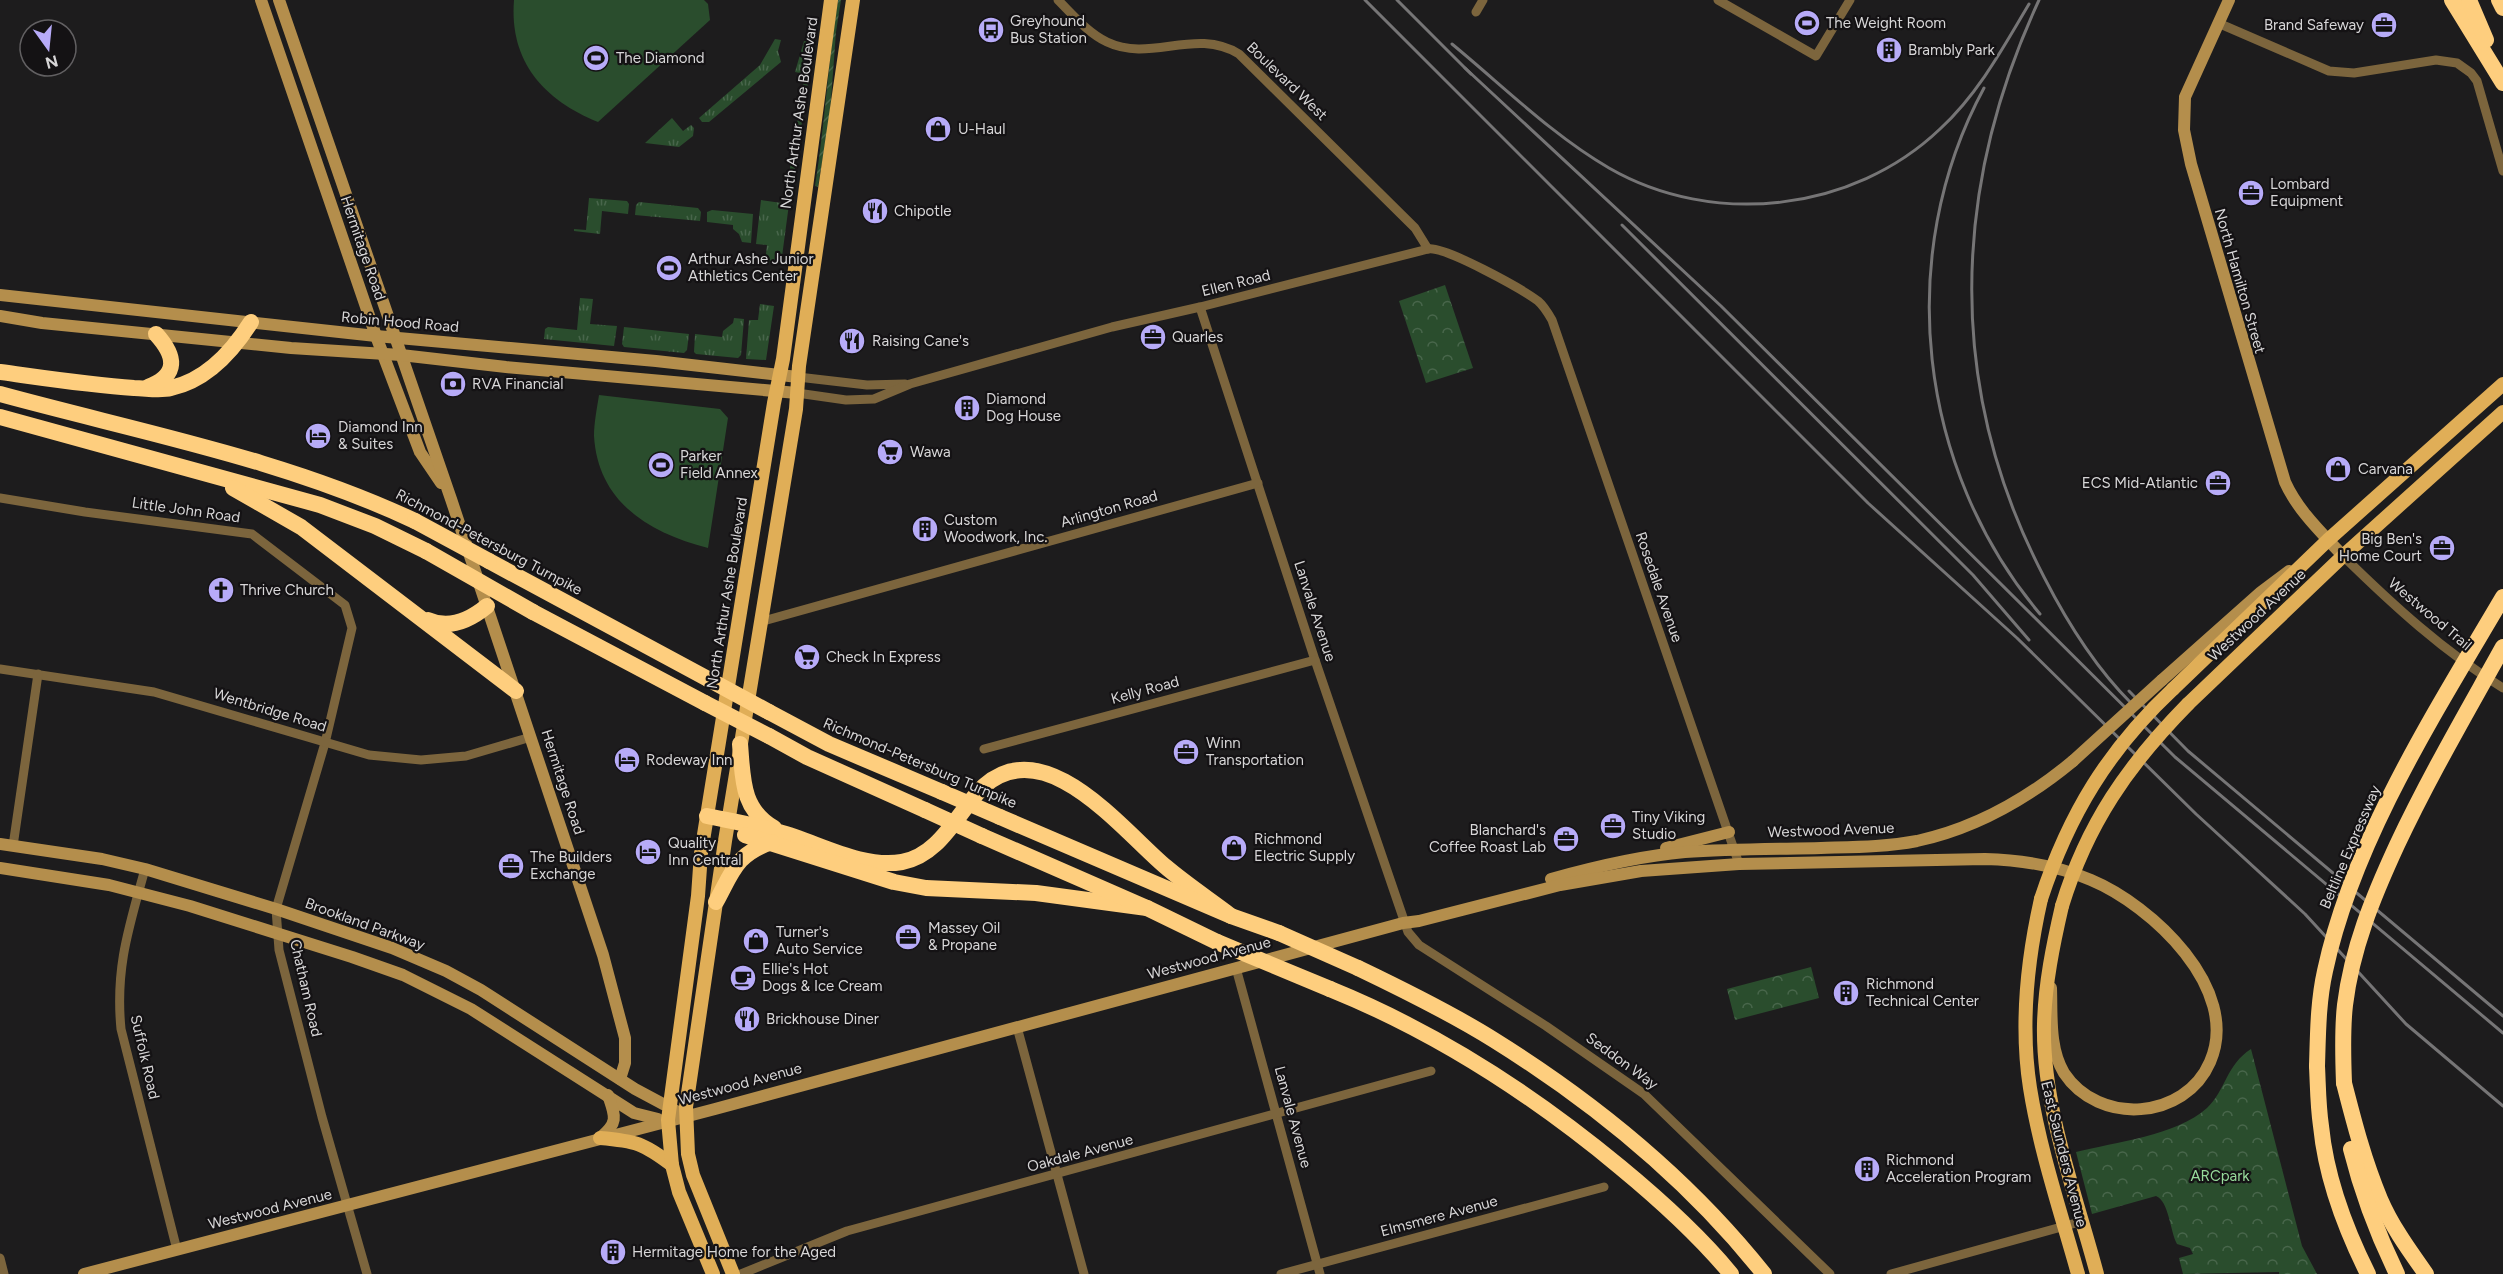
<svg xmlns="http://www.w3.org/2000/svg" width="2503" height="1274" viewBox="0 0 2503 1274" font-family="Figtree,sans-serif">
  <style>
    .grass { fill: url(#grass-tufts) }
    .park { fill: url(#park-crowns) }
    .garden { fill: url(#garden-furrows) }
    .pitch { fill: #2a4d2d }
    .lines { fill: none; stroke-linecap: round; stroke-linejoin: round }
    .street { stroke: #7c653d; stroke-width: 9 }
    .secondary { stroke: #b48e4c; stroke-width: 12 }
    .primary { stroke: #e0ae57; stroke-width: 14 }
    .highway { stroke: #fece7e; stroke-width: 16 }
    .rail { stroke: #767576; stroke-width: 3 }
    .secondary-bridge { stroke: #b48e4c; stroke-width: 12 }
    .primary-bridge { stroke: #e0ae57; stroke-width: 14 }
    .highway-bridge { stroke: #fece7e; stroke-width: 16 }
    .labels { text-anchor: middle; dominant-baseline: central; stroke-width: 4.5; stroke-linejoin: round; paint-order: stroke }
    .poi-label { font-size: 15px; fill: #d7d6d7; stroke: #141214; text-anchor: start }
    .street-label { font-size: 15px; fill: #d7d6d7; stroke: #141214 }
    .park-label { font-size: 15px; fill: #97da9b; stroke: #141214 }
  </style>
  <defs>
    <pattern id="grass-tufts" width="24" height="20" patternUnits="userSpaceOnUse" patternTransform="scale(1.5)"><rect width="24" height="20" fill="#2a4d2d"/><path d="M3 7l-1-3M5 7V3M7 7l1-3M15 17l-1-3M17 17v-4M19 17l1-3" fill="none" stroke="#48664b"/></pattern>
    <pattern id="park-crowns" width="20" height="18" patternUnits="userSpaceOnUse" patternTransform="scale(1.5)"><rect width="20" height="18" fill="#2a4d2d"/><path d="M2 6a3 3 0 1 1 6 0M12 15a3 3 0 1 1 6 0" fill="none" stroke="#48664b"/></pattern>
    <pattern id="garden-furrows" width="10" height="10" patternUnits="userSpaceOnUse" patternTransform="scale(1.5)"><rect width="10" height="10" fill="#2a4d2d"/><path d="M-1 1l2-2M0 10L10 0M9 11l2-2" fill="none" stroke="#48664b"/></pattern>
  </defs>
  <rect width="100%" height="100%" fill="#1d1c1d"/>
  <g class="grass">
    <polygon points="775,39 781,40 778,51 781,62 709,122 702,122 699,118 760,65"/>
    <polygon points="804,41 814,42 792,188 787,187 805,74 795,72"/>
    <polygon points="672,118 683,131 691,125 694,128 693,136 679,147 645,143"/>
    <polygon points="589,198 627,201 629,204 628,214 602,211 600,234 574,231 574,229 586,230"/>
    <polygon points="761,200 789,204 781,264 765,263 767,245 756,244"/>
    <polygon points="639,202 698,208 701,212 700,221 635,215 636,205"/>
    <polygon points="712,210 753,214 751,243 742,242 739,234 733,229 733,225 707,222 707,212"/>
    <polygon points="580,298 593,299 590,324 617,326 614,346 544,339 545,329 548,327 577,330"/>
    <polygon points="760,304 774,306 766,360 746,359 749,320 758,320"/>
    <polygon points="734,318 744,319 741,355 738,358 696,354 694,352 695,334 722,337 723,331 733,323"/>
    <polygon points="624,327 689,334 687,350 684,353 624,347 622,344"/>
  </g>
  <g class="park">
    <polygon points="1445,285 1473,368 1426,383 1399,301"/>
    <polygon points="1811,967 1819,998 1735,1020 1727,989"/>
    <path d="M2251 1049 2302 1246 2317 1274H2279V1272L2183 1274 2179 1258 2193 1254 2190 1248 2177 1244C2170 1231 2169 1201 2156 1196L2092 1214 2076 1152C2115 1142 2176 1136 2207 1108 2226 1090 2226 1065 2251 1049Z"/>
  </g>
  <path class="garden" d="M838 0H841L836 32 830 113 818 187 815 186C825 124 828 62 838 0Z"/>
  <g class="pitch">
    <path d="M514 0H704L708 4 710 20 598 122C544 100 509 62 514 0Z"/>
    <path d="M599 395 720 409 728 418 708 548C650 533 598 503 594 436 594 423 597 408 599 395Z"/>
  </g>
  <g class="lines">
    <g class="street">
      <path d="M1058 0C1073 15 1088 33 1107 42 1151 63 1195 27 1239 54L1415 228 1428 249"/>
      <polyline points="1718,0 1816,56 1850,0"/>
      <polyline points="1476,12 1483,0"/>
      <polyline points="2218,23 2329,71 2354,73 2436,60 2457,63 2471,73 2477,81 2503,171"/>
      <polyline points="1200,307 1315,660 1408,932 1419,945 1546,1026 1644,1094 1830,1274"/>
      <polyline points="798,377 867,385 905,384"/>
      <path d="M797 393 846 400 874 399 910 384 1112 327 1200 307 1428 249C1445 246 1522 289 1538 301 1544 306 1548 313 1552 320L1739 864"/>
      <polyline points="0,498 85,512 252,534 345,605 352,628 325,743 276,909 279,950 322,1117 367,1274"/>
      <path d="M2343 556C2393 605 2443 651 2503 688"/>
      <polyline points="760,622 1258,483"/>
      <polyline points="0,669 154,692 369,755 421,760 466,756 531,737"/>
      <polyline points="984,749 1315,660"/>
      <polyline points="13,846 38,674"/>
      <path d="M145 869C129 927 115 968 121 1029L177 1250"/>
      <polyline points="1236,968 1320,1274"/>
      <polyline points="1017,1027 1084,1274"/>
      <polyline points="0,1258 4,1274"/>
      <polyline points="741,1274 847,1231 1431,1071"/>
      <polyline points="1281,1274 1604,1187"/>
      <polyline points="1891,1274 2083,1221"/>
    </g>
    <g class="secondary">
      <polyline points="261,0 376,336 420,452 441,483"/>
      <polyline points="279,0 451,499 603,955 625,1038 625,1063 620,1079"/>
      <path d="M2229 0 2185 97 2184 130 2191 164 2285 482C2298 511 2322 533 2343 556"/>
      <polyline points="0,295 376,336 656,361 798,377"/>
      <polyline points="0,316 42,323 291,348 401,355 506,367 797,393"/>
      <polyline points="2162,680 2261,592 2289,571"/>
      <polyline points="0,844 102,859 145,869 276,909 392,948 446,971 481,990 635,1089 678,1112"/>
      <polyline points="1666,848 1729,832"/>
      <polyline points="0,868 109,885 190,906 352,957 403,975 471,1009 634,1113 658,1119"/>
      <path d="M1551 879C1594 867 1639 856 1685 852 1730 849 1776 849 1821 848 1853 847 1885 847 1917 841 1977 828 2027 799 2073 761"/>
      <path d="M601 1137C619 1122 615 1116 608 1095"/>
      <path d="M84 1274 715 1109 1403 923 1419 921 1560 885 1641 871 1739 864 1985 859C2022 860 2056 865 2091 880 2151 905 2242 989 2210 1062 2185 1120 2099 1126 2064 1073 2049 1048 2052 1016 2051 988"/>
    </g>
    <g class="primary">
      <polyline points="2173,689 2328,540 2503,384"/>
      <polyline points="2188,704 2343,556 2503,412"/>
      <path d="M2041 899C2027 961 2020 1024 2030 1088 2040 1151 2061 1213 2078 1274"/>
      <path d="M2062 906C2053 945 2045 984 2044 1024 2042 1106 2076 1195 2097 1274"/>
      <path d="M600 1138C636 1141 643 1143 672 1165"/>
      <polyline points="713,1274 679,1192 672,1165 668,1120 698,896 701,853 774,403 783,359 831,0"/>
      <polyline points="733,1274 693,1175 688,1154 686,1107 725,841 796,409 799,366 853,0"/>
    </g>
    <g class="highway">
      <polyline points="2452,0 2503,83"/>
      <polyline points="2469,0 2486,40"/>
      <polyline points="2499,0 2503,8"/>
      <path d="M0 372C44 378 89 385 134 388 146 388 159 391 171 388 207 380 232 352 251 322"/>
      <path d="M148 387C179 375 176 356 156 334"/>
      <path d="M0 394C139 432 284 459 415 521"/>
      <polyline points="0,417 320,505 375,526 426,551"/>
      <polyline points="233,488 301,527 516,691"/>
      <polyline points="489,561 708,679"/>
      <polyline points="533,612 705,703"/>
      <path d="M428 620C450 630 470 620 487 606"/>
      <polyline points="769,712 829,744 942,792"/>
      <polyline points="769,736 807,757 925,810"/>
      <path d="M740 744C743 778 741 809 774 828"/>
      <path d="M707 816C731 821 755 825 779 832 817 842 861 869 902 862 941 855 958 811 984 786 1046 731 1123 831 1166 867 1186 884 1210 900 1231 916"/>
      <polyline points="1000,817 1231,916 1279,933"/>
      <polyline points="745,835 894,882 926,888 1036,893 1147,908"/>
      <polyline points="982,836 1147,908 1217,942"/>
      <path d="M716 902C733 871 736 854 772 842"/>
      <path d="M1358 968C1404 990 1451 1013 1494 1040 1595 1103 1690 1181 1764 1274"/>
      <path d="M1330 989C1436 1032 1532 1094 1620 1167 1660 1200 1698 1234 1731 1274"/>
      <path d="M2317 1066C2318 1086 2318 1106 2321 1126 2326 1177 2345 1228 2368 1274"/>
      <path d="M2344 1083C2354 1122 2364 1161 2380 1199 2391 1225 2409 1250 2426 1274"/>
      <path d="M2351 1149C2362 1193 2377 1233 2397 1274"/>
    </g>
    <g class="rail">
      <polyline points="1365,0 1868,503 2017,638 2196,814 2305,914 2406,1024 2503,1106"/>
      <polyline points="1397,0 1471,74"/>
      <path d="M2039 0C1951 190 1946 389 2044 577 2067 622 2095 667 2131 703"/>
      <path d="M1452 44C1503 86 1552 135 1609 168 1713 228 1853 212 1940 129 1978 94 2003 48 2029 4"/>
      <polyline points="1465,68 1721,306 2175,757 2503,1033"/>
      <path d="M1984 88C1893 256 1918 469 2040 614"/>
      <polyline points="1622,225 1973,575 2029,640"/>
      <polyline points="2129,691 2188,751 2503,1016"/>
    </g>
    <polyline class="secondary-bridge" points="2073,761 2162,680"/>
    <g class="primary-bridge">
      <path d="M2041 899C2069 814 2108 750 2173 689"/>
      <path d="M2062 906C2087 824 2128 765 2188 704"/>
    </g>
    <g class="highway-bridge">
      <polyline points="415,521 489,561"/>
      <polyline points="426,551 533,612"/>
      <polyline points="708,679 769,712"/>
      <polyline points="705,703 769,736"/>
      <polyline points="942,792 1000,817"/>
      <polyline points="925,810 982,836"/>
      <polyline points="1279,933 1358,968"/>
      <polyline points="1217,942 1330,989"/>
      <path d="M2317 1066C2318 1034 2318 1002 2325 971 2353 840 2436 711 2503 597"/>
      <path d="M2344 1083C2343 1057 2342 1031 2345 1005 2352 948 2373 897 2397 845 2429 777 2467 712 2503 647"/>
    </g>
  </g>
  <defs>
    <symbol id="stadium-disc" viewBox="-11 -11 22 22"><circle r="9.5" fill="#b7abf8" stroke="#141214"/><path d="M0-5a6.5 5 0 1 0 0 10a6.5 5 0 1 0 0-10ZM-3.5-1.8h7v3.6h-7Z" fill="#111"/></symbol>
    <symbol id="office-disc" viewBox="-11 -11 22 22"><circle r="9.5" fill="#b7abf8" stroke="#141214"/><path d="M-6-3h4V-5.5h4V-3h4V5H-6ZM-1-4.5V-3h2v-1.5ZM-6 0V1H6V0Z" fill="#111"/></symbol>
    <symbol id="bus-disc" viewBox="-11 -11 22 22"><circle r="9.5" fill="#b7abf8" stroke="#141214"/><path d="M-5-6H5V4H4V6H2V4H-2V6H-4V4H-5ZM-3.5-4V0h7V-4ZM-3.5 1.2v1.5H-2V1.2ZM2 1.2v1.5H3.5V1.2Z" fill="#111"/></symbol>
    <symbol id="building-disc" viewBox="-11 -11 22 22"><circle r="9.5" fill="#b7abf8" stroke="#141214"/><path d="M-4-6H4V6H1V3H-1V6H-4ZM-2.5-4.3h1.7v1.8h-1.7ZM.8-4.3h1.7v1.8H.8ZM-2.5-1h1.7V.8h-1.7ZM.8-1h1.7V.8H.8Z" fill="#111"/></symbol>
    <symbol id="shop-disc" viewBox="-11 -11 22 22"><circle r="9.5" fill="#b7abf8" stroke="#141214"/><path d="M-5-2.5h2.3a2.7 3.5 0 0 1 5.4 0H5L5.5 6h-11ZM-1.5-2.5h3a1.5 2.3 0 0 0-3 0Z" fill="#111"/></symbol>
    <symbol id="restaurant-disc" viewBox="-11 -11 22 22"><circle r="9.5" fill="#b7abf8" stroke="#141214"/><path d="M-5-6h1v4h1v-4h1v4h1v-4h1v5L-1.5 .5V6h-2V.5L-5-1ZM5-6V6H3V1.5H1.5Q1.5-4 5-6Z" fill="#111"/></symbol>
    <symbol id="bank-disc" viewBox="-11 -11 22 22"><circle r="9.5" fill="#b7abf8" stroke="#141214"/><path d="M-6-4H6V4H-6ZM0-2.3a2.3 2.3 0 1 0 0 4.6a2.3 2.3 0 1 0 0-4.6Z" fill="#111"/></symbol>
    <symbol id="hotel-disc" viewBox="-11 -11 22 22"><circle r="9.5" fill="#b7abf8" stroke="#141214"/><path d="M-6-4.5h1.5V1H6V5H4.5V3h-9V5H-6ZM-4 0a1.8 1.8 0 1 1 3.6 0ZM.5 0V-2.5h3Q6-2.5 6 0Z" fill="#111"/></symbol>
    <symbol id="supermarket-disc" viewBox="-11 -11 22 22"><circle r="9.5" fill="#b7abf8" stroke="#141214"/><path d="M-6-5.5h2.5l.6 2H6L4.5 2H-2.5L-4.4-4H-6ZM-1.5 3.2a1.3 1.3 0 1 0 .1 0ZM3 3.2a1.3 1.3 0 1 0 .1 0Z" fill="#111"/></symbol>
    <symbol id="church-disc" viewBox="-11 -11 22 22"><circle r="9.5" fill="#b7abf8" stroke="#141214"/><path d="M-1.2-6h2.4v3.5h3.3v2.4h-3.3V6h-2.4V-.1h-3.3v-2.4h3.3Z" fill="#111"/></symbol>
    <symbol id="cafe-disc" viewBox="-11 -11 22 22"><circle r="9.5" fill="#b7abf8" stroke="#141214"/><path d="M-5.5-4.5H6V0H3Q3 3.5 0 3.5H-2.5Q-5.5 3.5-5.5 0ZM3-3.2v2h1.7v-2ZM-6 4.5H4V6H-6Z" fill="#111"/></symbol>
  </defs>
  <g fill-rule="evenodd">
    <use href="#stadium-disc" x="1792" y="8" width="30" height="30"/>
    <use href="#office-disc" x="2369" y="10" width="30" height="30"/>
    <use href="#bus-disc" x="976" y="15" width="30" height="30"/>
    <use href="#building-disc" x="1874" y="35" width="30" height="30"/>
    <use href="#stadium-disc" x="581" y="43" width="30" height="30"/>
    <use href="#shop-disc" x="923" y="114" width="30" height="30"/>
    <use href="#office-disc" x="2236" y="178" width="30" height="30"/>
    <use href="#restaurant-disc" x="860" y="196" width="30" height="30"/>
    <use href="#stadium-disc" x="654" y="253" width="30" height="30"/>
    <use href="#office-disc" x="1138" y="322" width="30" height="30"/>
    <use href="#restaurant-disc" x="837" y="326" width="30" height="30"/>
    <use href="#bank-disc" x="438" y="369" width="30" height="30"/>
    <use href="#building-disc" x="952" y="393" width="30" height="30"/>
    <use href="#hotel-disc" x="303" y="421" width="30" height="30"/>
    <use href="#supermarket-disc" x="875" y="437" width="30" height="30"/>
    <use href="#stadium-disc" x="646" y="450" width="30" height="30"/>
    <use href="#shop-disc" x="2323" y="454" width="30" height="30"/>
    <use href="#office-disc" x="2203" y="468" width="30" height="30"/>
    <use href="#building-disc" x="910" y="514" width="30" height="30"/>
    <use href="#office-disc" x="2427" y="533" width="30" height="30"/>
    <use href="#church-disc" x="206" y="575" width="30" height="30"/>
    <use href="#supermarket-disc" x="792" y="642" width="30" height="30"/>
    <use href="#office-disc" x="1171" y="737" width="30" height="30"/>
    <use href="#hotel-disc" x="612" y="745" width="30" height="30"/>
    <use href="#office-disc" x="1598" y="811" width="30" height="30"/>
    <use href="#office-disc" x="1551" y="824" width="30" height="30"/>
    <use href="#shop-disc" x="1219" y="833" width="30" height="30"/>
    <use href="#hotel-disc" x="633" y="837" width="30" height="30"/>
    <use href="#office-disc" x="496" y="851" width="30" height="30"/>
    <use href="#office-disc" x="893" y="922" width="30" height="30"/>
    <use href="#shop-disc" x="741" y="926" width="30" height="30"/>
    <use href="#cafe-disc" x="728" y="963" width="30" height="30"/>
    <use href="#building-disc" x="1831" y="978" width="30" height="30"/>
    <use href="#restaurant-disc" x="732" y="1004" width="30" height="30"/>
    <use href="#building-disc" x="1852" y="1154" width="30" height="30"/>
    <use href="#building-disc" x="598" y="1237" width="30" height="30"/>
  </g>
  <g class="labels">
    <g class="poi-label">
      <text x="1010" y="21">Greyhound<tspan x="1010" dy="17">Bus Station</tspan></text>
      <text x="1826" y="23">The Weight Room</text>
      <text x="2364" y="25" text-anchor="end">Brand Safeway</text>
      <text x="1908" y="50">Brambly Park</text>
      <text x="616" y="58">The Diamond</text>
      <text x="958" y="129">U-Haul</text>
      <text x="2270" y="184">Lombard<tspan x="2270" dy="17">Equipment</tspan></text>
      <text x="894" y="211">Chipotle</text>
      <text x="688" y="259">Arthur Ashe Junior<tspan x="688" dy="17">Athletics Center</tspan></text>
      <text x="1172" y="337">Quarles</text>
      <text x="872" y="341">Raising Cane's</text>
      <text x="472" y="384">RVA Financial</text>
      <text x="986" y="399">Diamond<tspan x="986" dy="17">Dog House</tspan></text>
      <text x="338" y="427">Diamond Inn<tspan x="338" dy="17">&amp; Suites</tspan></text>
      <text x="910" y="452">Wawa</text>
      <text x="680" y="456">Parker<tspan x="680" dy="17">Field Annex</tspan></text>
      <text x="2358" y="469">Carvana</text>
      <text x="2198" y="483" text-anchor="end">ECS Mid-Atlantic</text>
      <text x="944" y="520">Custom<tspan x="944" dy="17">Woodwork, Inc.</tspan></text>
      <text x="2422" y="539" text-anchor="end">Big Ben's<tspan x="2422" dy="17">Home Court</tspan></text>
      <text x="240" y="590">Thrive Church</text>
      <text x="826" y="657">Check In Express</text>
      <text x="1206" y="743">Winn<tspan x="1206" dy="17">Transportation</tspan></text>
      <text x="646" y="760">Rodeway Inn</text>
      <text x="1632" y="817">Tiny Viking<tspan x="1632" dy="17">Studio</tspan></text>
      <text x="1546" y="830" text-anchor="end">Blanchard's<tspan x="1546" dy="17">Coffee Roast Lab</tspan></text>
      <text x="1254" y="839">Richmond<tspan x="1254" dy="17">Electric Supply</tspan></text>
      <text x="668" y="843">Quality<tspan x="668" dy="17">Inn Central</tspan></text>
      <text x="530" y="857">The Builders<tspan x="530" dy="17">Exchange</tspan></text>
      <text x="928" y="928">Massey Oil<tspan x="928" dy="17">&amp; Propane</tspan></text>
      <text x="776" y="932">Turner's<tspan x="776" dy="17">Auto Service</tspan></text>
      <text x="762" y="969">Ellie's Hot<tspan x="762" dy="17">Dogs &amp; Ice Cream</tspan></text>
      <text x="1866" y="984">Richmond<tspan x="1866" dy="17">Technical Center</tspan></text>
      <text x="766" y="1019">Brickhouse Diner</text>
      <text x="1886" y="1160">Richmond<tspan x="1886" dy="17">Acceleration Program</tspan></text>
      <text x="632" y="1252">Hermitage Home for the Aged</text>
    </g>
    <g class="street-label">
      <text transform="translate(1287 81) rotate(44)">Boulevard West</text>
      <text transform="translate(799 113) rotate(-82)">North Arthur Ashe Boulevard</text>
      <text transform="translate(363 248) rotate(71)">Hermitage Road</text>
      <text transform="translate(2240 281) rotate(74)">North Hamilton Street</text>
      <text transform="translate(1236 283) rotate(-14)">Ellen Road</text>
      <text transform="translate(400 322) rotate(5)">Robin Hood Road</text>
      <text transform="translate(1109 509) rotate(-16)">Arlington Road</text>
      <text transform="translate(186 510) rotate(8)">Little John Road</text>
      <text transform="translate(489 542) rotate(28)">Richmond-Petersburg Turnpike</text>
      <text transform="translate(1659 587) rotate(71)">Rosedale Avenue</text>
      <text transform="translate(727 593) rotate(-81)">North Arthur Ashe Boulevard</text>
      <text transform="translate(1315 611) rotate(72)">Lanvale Avenue</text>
      <text transform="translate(2430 614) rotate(40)">Westwood Trail</text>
      <text transform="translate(2257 615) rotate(-43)">Westwood Avenue</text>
      <text transform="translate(1145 690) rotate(-15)">Kelly Road</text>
      <text transform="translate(270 710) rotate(17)">Wentbridge Road</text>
      <text transform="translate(920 763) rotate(23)">Richmond-Petersburg Turnpike</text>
      <text transform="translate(563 782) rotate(72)">Hermitage Road</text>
      <text transform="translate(1831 830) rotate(-2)">Westwood Avenue</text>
      <text transform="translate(2350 847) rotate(-67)">Beltline Expressway</text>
      <text transform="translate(365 924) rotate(20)">Brookland Parkway</text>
      <text transform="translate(1209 958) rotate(-15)">Westwood Avenue</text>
      <text transform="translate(306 988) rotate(77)">Chatham Road</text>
      <text transform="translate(145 1057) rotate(77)">Suffolk Road</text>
      <text transform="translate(1622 1061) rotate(36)">Seddon Way</text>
      <text transform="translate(740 1084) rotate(-15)">Westwood Avenue</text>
      <text transform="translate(1293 1117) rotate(75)">Lanvale Avenue</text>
      <text transform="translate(1080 1153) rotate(-15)">Oakdale Avenue</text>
      <text transform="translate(2064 1154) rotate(76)">East Saunders Avenue</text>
      <text transform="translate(270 1209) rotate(-14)">Westwood Avenue</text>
      <text transform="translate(1439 1216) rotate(-15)">Elmsmere Avenue</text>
    </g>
    <g class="park-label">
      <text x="2220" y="1176">ARCpark</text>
    </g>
  </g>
  <g transform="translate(48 48) rotate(165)"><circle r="28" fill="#141214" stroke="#626062" stroke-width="1.5"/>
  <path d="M0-4.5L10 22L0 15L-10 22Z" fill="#b7abf8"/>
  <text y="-9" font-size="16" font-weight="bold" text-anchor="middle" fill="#d7d6d7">N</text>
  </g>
</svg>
